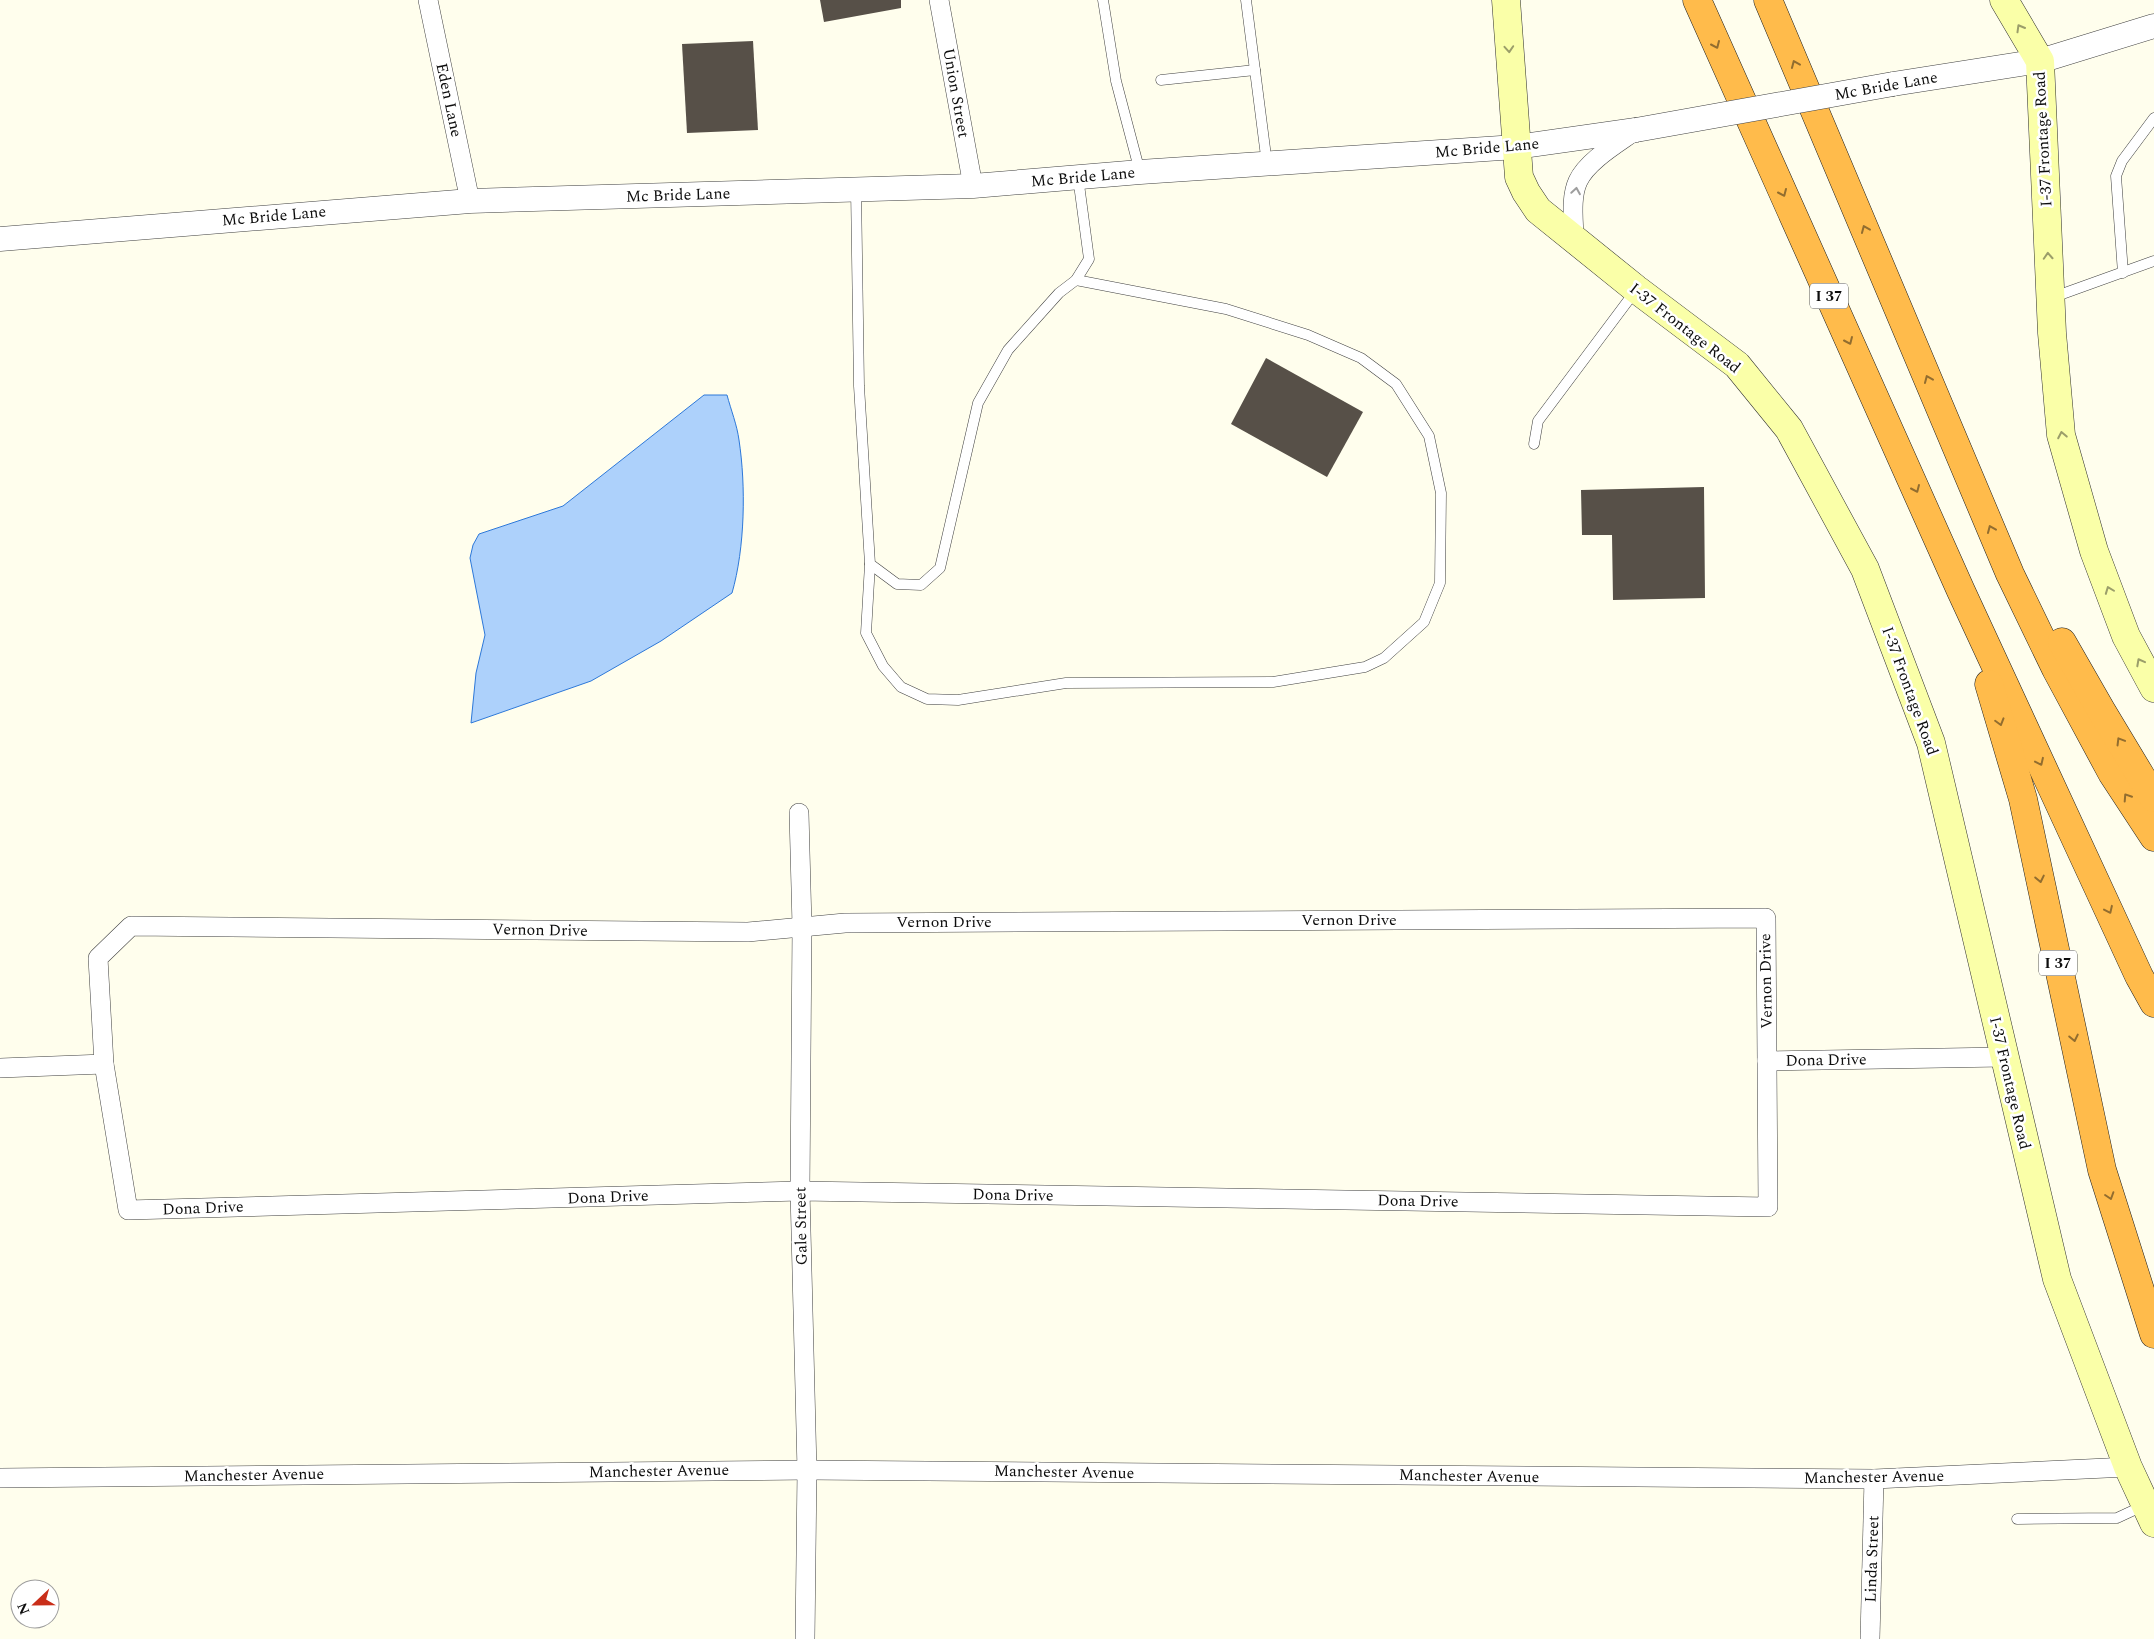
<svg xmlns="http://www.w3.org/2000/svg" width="2154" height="1639" viewBox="0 0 2154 1639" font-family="Spectral,serif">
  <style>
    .water { fill: #add1fb; stroke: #2d78d9 }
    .building { fill: #575048 }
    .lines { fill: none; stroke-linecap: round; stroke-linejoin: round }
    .service-casing { stroke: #404040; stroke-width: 11 }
    .minor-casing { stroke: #404040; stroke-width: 20 }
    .tertiary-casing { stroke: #404040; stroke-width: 25 }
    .secondary-casing { stroke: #2f2f2f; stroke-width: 29 }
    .motorway-casing { stroke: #1e1e1e; stroke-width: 29 }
    .service { stroke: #fff; stroke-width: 10 }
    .minor { stroke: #fff; stroke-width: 19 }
    .tertiary { stroke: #fff; stroke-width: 24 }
    .secondary { stroke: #faffa8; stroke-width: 28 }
    .motorway { stroke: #ffbb4b; stroke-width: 28 }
    .tertiary-bridge-casing { stroke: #404040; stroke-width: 25; stroke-linecap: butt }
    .tertiary-bridge { stroke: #fff; stroke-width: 24 }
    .oneway { stroke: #9b9e6a }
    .oneway2 { stroke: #926d2f }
    .oneway3 { stroke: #9e9e9e }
    .labels { text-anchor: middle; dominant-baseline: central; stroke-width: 5; stroke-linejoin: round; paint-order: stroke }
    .shield { fill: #fff; stroke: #565656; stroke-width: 1 }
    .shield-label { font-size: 15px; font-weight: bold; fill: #0d0d0d }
    .street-label { font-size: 16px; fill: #0d0d0d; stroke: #fff }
  </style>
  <rect width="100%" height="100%" fill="#fffeed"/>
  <path class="water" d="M704 395H727C731 410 737 425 739 440 746 486 745 548 732 593L661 641 591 681 471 723 476 673 485 635 470 558 473 545 479 534 563 506Z"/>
  <g class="building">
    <polygon points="820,0 901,0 901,8 824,22"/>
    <polygon points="753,41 758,130 687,133 682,44"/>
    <polygon points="1266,358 1363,412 1327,477 1231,424"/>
    <polygon points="1704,487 1705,598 1613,600 1612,535 1582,535 1581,490"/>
  </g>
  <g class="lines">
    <defs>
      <g id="service">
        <polyline points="1103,0 1116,81 1140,172"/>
        <polyline points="1246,0 1267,164"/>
        <polyline points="1161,80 1255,70"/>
        <polyline points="856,189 859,386 870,564 897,584 921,585 940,568 978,403 1008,350 1059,293 1076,280 1089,259 1078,177"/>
        <polyline points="2123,273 2116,176 2122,161 2154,118"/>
        <polyline points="2051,298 2154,261"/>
        <polyline points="1534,444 1538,421 1636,290"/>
        <polyline points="870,564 866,633 883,666 901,687 927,699 958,700 1066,683 1273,682 1365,667 1384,658 1424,622 1440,583 1441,493 1429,436 1396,384 1361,358 1308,335 1226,309 1076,280"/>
        <polyline points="2017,1519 2117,1518 2145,1505"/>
      </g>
      <g id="minor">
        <polyline points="428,0 470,201"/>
        <polyline points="939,0 973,186"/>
        <path d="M1574 240C1574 222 1570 198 1578 181 1587 161 1618 143 1636 130"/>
        <polyline points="799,813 802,926 800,1191 807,1470 805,1639"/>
        <polygon points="1766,918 1768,1207 800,1191 128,1210 104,1064 98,958 131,926 748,932 845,923"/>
        <polyline points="1767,1061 2003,1057"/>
        <polyline points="0,1068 104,1064"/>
        <polyline points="0,1478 807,1470 1874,1479 2128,1467"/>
        <polyline points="1870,1639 1874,1479"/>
      </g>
      <g id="tertiary">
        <polyline points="1893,84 2040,61 2154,26"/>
        <polyline points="0,239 470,201 973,186 1140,172 1516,147 1636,130"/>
      </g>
      <g id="secondary">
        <polyline points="1506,0 1519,177 1526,192 1538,210 1636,289 1737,365 1789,429 1865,569 1931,743 2057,1279 2128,1467 2154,1523"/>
        <polyline points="2004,0 2040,61 2052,333 2061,435 2094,551 2126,636 2154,688"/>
      </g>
      <g id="motorway">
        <polyline points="1697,0 1961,591 2139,976 2154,1003"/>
        <polyline points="1768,0 2010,574 2056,669 2112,773 2154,837"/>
        <polyline points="2062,642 2101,710 2154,798"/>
        <polyline points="1989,684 2023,799 2102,1170 2154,1334"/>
      </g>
    </defs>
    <use href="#service" class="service-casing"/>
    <use href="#minor" class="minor-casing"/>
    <use href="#tertiary" class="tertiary-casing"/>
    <use href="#secondary" class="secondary-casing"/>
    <use href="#motorway" class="motorway-casing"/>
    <use href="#service" class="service"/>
    <use href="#minor" class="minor"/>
    <use href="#tertiary" class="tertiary"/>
    <use href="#secondary" class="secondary"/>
    <use href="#motorway" class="motorway"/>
    <defs>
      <polyline id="tertiary-bridge" points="1636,130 1893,84"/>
    </defs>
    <use href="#tertiary-bridge" class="tertiary-bridge-casing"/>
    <use href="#tertiary-bridge" class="tertiary-bridge"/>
  </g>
  <defs><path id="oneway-chevron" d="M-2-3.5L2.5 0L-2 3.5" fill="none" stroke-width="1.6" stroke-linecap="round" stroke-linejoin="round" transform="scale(1.25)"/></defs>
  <g class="oneway">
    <use href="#oneway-chevron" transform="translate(2020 28) rotate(-120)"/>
    <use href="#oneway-chevron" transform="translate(1509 49) rotate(86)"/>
    <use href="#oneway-chevron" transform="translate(2048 256) rotate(-93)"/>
    <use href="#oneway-chevron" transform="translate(2062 435) rotate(-101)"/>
    <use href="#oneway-chevron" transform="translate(2109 590) rotate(-111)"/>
    <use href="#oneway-chevron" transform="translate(2140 662) rotate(-118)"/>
  </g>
  <g class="oneway2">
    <use href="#oneway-chevron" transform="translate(1716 45) rotate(66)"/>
    <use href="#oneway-chevron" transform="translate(1795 64) rotate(-113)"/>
    <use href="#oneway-chevron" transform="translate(1783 193) rotate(66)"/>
    <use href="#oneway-chevron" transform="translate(1865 229) rotate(-113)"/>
    <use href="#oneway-chevron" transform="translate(1849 341) rotate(66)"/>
    <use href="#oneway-chevron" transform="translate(1928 379) rotate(-113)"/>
    <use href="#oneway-chevron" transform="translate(1916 489) rotate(66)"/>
    <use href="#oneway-chevron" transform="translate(1991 529) rotate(-113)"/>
    <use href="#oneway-chevron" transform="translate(2000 722) rotate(74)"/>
    <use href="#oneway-chevron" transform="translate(2120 741) rotate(-121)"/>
    <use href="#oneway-chevron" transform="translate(2040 762) rotate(65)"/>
    <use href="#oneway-chevron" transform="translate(2127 797) rotate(-123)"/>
    <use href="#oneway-chevron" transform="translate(2040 879) rotate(78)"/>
    <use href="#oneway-chevron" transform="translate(2109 910) rotate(65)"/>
    <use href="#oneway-chevron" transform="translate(2074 1038) rotate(78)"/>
    <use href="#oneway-chevron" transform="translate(2110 1196) rotate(72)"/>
  </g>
  <use class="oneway3" href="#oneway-chevron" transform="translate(1576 191) rotate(-81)"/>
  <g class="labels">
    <g class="shield">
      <rect x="1810" y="283.5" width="38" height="25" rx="4"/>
      <rect x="2039" y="950.5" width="38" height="25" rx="4"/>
    </g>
    <g class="shield-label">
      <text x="1829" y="296">I 37</text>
      <text x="2058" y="963">I 37</text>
    </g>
    <g class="street-label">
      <text transform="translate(1886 86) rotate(-10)">Mc Bride Lane</text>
      <text transform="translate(956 93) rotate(80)">Union Street</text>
      <text transform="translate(449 100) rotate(78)">Eden Lane</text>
      <text transform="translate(2043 139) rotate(-93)">I-37 Frontage Road</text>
      <text transform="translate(1487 148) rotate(-5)">Mc Bride Lane</text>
      <text transform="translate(1083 177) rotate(-5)">Mc Bride Lane</text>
      <text transform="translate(678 195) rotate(-2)">Mc Bride Lane</text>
      <text transform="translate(274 216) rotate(-5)">Mc Bride Lane</text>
      <text transform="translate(1685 328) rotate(38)">I-37 Frontage Road</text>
      <text transform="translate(1910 691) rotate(70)">I-37 Frontage Road</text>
      <text x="1349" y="920">Vernon Drive</text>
      <text x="944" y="922">Vernon Drive</text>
      <text transform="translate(540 930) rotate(1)">Vernon Drive</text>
      <text transform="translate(1766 981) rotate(-91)">Vernon Drive</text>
      <text transform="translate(1826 1060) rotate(-1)">Dona Drive</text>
      <text transform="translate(2010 1083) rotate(77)">I-37 Frontage Road</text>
      <text transform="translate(1013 1195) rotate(1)">Dona Drive</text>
      <text transform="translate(608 1197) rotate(-2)">Dona Drive</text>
      <text transform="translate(1418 1201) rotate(1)">Dona Drive</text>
      <text transform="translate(203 1208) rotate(-2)">Dona Drive</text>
      <text transform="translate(801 1226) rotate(-91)">Gale Street</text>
      <text transform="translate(659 1471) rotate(-1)">Manchester Avenue</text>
      <text transform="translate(1064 1472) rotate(1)">Manchester Avenue</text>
      <text transform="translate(254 1475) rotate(-1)">Manchester Avenue</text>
      <text transform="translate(1469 1476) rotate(1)">Manchester Avenue</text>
      <text transform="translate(1874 1477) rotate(-1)">Manchester Avenue</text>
      <text transform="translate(1872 1559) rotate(-88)">Linda Street</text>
    </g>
  </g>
  <g transform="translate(35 1604) rotate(248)"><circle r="24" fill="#ffffff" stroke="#9e9e9e"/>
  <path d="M0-4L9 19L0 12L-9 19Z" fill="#c92e19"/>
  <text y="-8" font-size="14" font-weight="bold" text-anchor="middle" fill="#0d0d0d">N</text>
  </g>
</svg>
